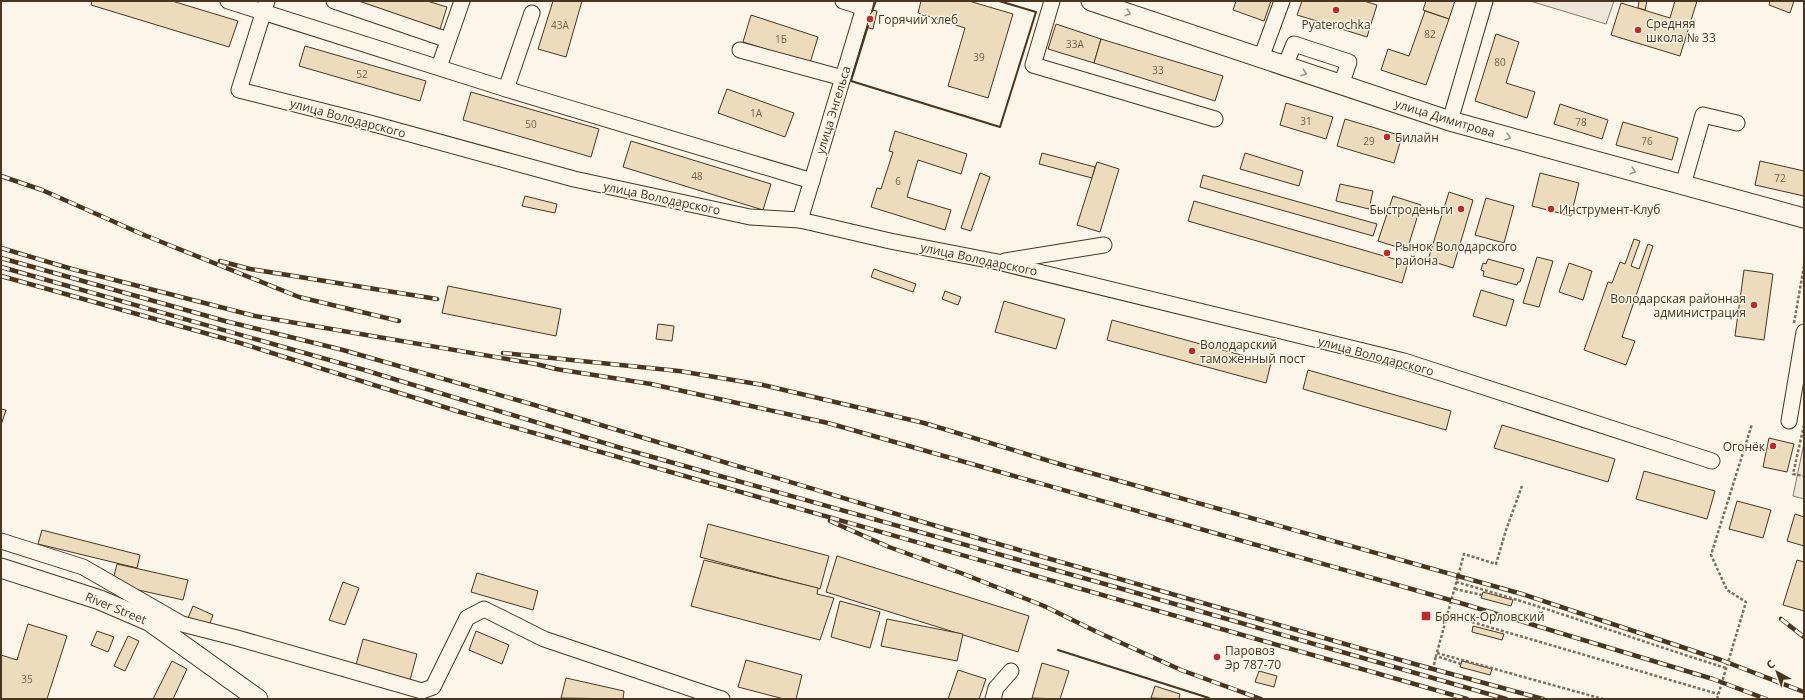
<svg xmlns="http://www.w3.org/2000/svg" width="1805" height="700" viewBox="0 0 1805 700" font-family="'Open Sans',sans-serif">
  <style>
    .green { fill: #ede6d9; stroke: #887966 }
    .building { fill: #ecdcbc; stroke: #4a3520 }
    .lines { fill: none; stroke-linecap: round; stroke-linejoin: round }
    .minor-casing { stroke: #4a3520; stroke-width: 17 }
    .major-casing { stroke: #4a3520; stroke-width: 21 }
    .path { stroke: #7f6f5c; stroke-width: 2.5; stroke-dasharray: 3 2; stroke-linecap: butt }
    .minor { stroke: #fbf6e9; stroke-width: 15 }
    .major { stroke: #fbf6e9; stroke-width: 19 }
    .rail-casing { stroke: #4a3520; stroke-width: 4.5 }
    .rail { stroke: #fbf6e9; stroke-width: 3; stroke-dasharray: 9; stroke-linecap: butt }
    .wall { stroke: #4a3520; stroke-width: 2 }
    .oneway { stroke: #a29684 }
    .poi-dot { fill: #c62828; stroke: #fbf6e9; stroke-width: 1.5 }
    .labels { text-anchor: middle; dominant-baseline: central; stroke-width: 3; stroke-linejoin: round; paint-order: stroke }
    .number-label { font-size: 10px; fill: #725f47 }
    .poi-label { font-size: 12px; fill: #4a3520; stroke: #fbf6e9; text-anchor: start }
    .street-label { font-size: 12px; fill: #4a3520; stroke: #fbf6e9 }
  </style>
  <rect width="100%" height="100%" fill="#fbf6e9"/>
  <g class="green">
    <polygon points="1530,1 1614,1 1606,24"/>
    <polygon points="1804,443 1804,499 1793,496"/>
  </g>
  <g class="building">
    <polygon points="92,1 172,1 238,21 229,47 91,5"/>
    <polygon points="349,1 427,1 447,7 440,29"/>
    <polygon points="553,1 582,1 566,57 538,49"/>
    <polygon points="921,1 969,1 1013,14 988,98 948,86 965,28 918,13"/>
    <polygon points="1236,1 1271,1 1264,21 1233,10"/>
    <polygon points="1302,1 1364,1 1377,5 1367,37 1322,23 1322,25 1319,24 1320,22 1297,15"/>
    <polygon points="1426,1 1455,1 1449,19 1423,10"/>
    <polygon points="1639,1 1647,1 1645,10 1638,8"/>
    <polygon points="1675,1 1697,1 1680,56 1611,35 1621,3 1670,18"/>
    <polygon points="1770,1 1794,1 1790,13 1769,5"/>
    <polygon points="868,9 877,11 873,29 864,27"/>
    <polygon points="1425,11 1449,19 1426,85 1381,70 1388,49 1409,56"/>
    <polygon points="751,15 818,37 810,63 743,42"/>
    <polygon points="1056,24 1101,39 1094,63 1048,49"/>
    <polygon points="1496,34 1519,42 1506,83 1535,92 1527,118 1475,101"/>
    <polygon points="1101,39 1223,76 1215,101 1094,63"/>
    <polygon points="305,46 426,81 420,101 299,66"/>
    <polygon points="727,89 794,113 785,137 718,113"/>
    <polygon points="471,92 599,129 591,157 463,120"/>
    <polygon points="1286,103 1333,117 1326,139 1280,125"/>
    <polygon points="1560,104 1608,120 1602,139 1554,124"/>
    <polygon points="1345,119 1402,136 1394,163 1337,146"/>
    <polygon points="1623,122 1678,138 1672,160 1616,145"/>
    <polygon points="895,131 967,154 961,174 918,160 907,197 951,210 945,230 871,207 877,188 881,189 893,152 889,151"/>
    <polygon points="631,141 771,184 763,210 623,167"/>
    <polygon points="1042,153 1095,167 1092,178 1039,164"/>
    <polygon points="1245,153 1303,171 1299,186 1240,169"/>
    <polygon points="1760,161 1804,171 1804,196 1755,185"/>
    <polygon points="1097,162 1119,169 1100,232 1077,225"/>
    <polygon points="980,173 990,177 971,231 961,228"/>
    <polygon points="1540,173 1579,183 1571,216 1532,206"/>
    <polygon points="1203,175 1377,224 1373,236 1200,187"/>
    <polygon points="1340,184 1373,191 1369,209 1336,201"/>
    <polygon points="1449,192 1473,200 1453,268 1428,260"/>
    <polygon points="525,196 557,204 555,213 522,206"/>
    <polygon points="1393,196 1421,205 1407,250 1378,241"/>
    <polygon points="1486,198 1514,206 1504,243 1475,235"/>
    <polygon points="1194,201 1408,263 1402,283 1188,221"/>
    <polygon points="1634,239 1640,241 1631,266 1639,269 1648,244 1653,246 1622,337 1635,341 1626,365 1584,350 1608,282 1612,283 1620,262 1625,264"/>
    <polygon points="1537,257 1553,261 1539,307 1523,303"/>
    <polygon points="1488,259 1524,269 1520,282 1518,282 1517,285 1483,276 1484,271 1481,270 1483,263 1486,264"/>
    <polygon points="1569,263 1592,271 1583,300 1559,292"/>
    <polygon points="874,269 916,284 913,292 871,277"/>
    <polygon points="1744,270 1773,274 1764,340 1735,336"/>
    <polygon points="448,286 561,309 556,336 442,313"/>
    <polygon points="1481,290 1514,300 1506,326 1473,316"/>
    <polygon points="945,291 961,297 958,305 942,299"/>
    <polygon points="1004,301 1065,319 1056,349 995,332"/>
    <polygon points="1112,320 1271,363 1266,383 1107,340"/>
    <polygon points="658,324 674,326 672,341 656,339"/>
    <polygon points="1308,370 1451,411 1446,430 1303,389"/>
    <polygon points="1,409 6,410 1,425"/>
    <polygon points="1502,425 1615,459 1608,482 1494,448"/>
    <polygon points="1769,438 1794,444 1787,472 1763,467"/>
    <polygon points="1644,471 1715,491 1707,519 1636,499"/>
    <polygon points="1737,501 1771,510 1763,538 1729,529"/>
    <polygon points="1795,514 1804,517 1804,546 1787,541"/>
    <polygon points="708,524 829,556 820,589 700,557"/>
    <polygon points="42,530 140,555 137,568 38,544"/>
    <polygon points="837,556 1029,616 1018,652 826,592"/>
    <polygon points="704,560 818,588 817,594 834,598 820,640 691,606"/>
    <polygon points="1797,560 1804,562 1804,611 1783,605"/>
    <polygon points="117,564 188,580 183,600 112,584"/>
    <polygon points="477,573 538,591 533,610 471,592"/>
    <polygon points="343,582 359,588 345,625 329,620"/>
    <polygon points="1483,592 1513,600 1511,606 1481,598"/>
    <polygon points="840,601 880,612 870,648 831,637"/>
    <polygon points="193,606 213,615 209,626 188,618"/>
    <polygon points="887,619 963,634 957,661 881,646"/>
    <polygon points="28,624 67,636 47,699 1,699 1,655 17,660"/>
    <polygon points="1473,626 1504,634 1502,640 1472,632"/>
    <polygon points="97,631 114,637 108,652 91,645"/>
    <polygon points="476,631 509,645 502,664 469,650"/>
    <polygon points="128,636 139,641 125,671 114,666"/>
    <polygon points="363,639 417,654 410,680 356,665"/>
    <polygon points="746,660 802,675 796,699 784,699 738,687"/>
    <polygon points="172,661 187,669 173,699 153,699"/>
    <polygon points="1462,661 1492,669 1490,675 1460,667"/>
    <polygon points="1042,663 1069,671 1060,699 1032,698"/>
    <polygon points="958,670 986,679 979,699 948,699"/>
    <polygon points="1259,671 1277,676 1274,687 1255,682"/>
    <polygon points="566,678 624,691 623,699 561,698"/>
    <polygon points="1155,686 1180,694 1179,699 1151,698"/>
  </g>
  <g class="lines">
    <defs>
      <g id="minor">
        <polyline points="228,1 506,89 812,181"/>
        <polyline points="267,1 239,90 370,123 574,179 750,217 800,220 890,241 998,262 1404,361 1712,461"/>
        <polyline points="334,1 448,40"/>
        <polyline points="843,1 865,8"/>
        <polyline points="1052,1 1033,65 1215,119"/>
        <polyline points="740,50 843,78"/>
        <polyline points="1261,58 1282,1"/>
        <polyline points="1285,66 1294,44 1349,62 1341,85"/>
        <polyline points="439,67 462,1"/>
        <polyline points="506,89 532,13"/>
        <polyline points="1450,121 1485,1"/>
        <polyline points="1683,185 1703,115 1737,123"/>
        <polyline points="800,220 866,1"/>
        <polyline points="1005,261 1104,245"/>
        <polyline points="1789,421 1804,332"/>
        <polyline points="1,541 83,567 182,624 237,638 422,691 433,687 467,618 484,609 544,639 722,699"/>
        <polyline points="993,699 996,688 1011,671"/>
      </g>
      <g id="major">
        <polyline points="1091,1 1450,121 1804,218"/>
        <polyline points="1,568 100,600 149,621 258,699"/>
      </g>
    </defs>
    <use href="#minor" class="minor-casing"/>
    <use href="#major" class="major-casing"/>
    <g class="path">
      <polyline points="1794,323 1804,266"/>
      <polyline points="1804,425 1793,474 1804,476"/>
      <path d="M1456 582C1547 607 1636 640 1726 668"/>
      <polyline points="1455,589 1482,595"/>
      <polyline points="1448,615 1718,694"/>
      <polyline points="1437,653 1603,699"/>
      <polyline points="1461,664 1436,656 1464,554 1496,564 1506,530 1522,486"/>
      <polyline points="1434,665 1436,656"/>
      <polyline points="1717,699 1746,602 1727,590 1711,555 1752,424"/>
    </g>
    <use href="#minor" class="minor"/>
    <use href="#major" class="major"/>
    <defs>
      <g id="rail">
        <polyline points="1,176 42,190 144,235 299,297 399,321"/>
        <polyline points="1,248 72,269 255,316 536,364 556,369 651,384 828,423 1457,602 1713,679 1766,699"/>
        <polyline points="1,258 225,321 343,350 531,404 943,528 1411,663 1543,699"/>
        <polyline points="220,261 250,269 437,299"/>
        <polyline points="1,267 361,369 624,449 1112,586 1506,699"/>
        <polyline points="1,276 237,342 460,412 1467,699"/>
        <polyline points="503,353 679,371 763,385 924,423 1066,466 1522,594 1721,660 1804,692"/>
        <polyline points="830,521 889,547 961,573 1044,606 1095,631 1181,670 1261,699"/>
        <polyline points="1781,619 1804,637"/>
      </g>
    </defs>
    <use href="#rail" class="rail-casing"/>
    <use href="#rail" class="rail"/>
    <g class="wall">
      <polyline points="872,11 876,1"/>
      <polyline points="868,26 851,81 1000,127 1036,12 999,1"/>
      <polyline points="1058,650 1209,698"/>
    </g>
  </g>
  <defs><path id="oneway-chevron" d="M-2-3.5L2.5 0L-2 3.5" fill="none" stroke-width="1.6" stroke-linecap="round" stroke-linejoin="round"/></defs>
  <g class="oneway">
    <use href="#oneway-chevron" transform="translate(1128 13) rotate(19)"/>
    <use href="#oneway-chevron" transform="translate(1304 73) rotate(18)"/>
    <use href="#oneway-chevron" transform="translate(1508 137) rotate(15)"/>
    <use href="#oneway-chevron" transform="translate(1633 171) rotate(15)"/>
  </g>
  <g class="poi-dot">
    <circle cx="1336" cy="10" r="4"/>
    <circle cx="870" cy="19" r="4"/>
    <circle cx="1638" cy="30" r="4"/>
    <circle cx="1387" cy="137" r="4"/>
    <circle cx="1461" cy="209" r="4"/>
    <circle cx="1551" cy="209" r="4"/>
    <circle cx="1387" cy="253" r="4"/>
    <circle cx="1754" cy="305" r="4"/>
    <circle cx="1192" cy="351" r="4"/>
    <circle cx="1773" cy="446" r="4"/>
    <rect x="1421" y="611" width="10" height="10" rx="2"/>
    <circle cx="1217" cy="657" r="4"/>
  </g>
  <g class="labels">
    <g class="number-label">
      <text x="560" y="25">43А</text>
      <text x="1430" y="34">82</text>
      <text x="781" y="39">1Б</text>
      <text x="1075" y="44">33А</text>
      <text x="979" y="57">39</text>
      <text x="1500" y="62">80</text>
      <text x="1158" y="70">33</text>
      <text x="362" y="74">52</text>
      <text x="756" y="113">1А</text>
      <text x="1306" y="121">31</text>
      <text x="1581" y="122">78</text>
      <text x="531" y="124">50</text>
      <text x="1369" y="141">29</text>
      <text x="1647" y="141">76</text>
      <text x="697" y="176">48</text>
      <text x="1780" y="178">72</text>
      <text x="898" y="181">6</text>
      <text x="27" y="679">35</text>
    </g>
    <g class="poi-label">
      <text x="878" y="19">Горячий хлеб</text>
      <text x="1646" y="23">Средняя<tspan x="1646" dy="14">школа № 33</tspan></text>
      <text x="1336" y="24" text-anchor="middle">Pyaterochka</text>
      <text x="1395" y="137">Билайн</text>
      <text x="1453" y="209" text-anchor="end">Быстроденьги</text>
      <text x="1559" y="209">Инструмент-Клуб</text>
      <text x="1395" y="246">Рынок Володарского<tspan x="1395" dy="14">района</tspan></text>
      <text x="1746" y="298" text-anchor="end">Володарская районная<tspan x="1746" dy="14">администрация</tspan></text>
      <text x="1200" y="344">Володарский<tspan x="1200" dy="14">таможенный пост</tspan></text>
      <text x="1765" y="446" text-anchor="end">Огонёк</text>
      <text x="1435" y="616">Брянск-Орловский</text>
      <text x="1225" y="650">Паровоз<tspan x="1225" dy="14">Эр 787-70</tspan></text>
    </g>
    <g class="street-label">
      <text transform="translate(833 110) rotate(-73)">улица Энгельса</text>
      <text transform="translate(348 118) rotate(15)">улица Володарского</text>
      <text transform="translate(1445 118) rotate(17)">улица Димитрова</text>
      <text transform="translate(662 198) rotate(12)">улица Володарского</text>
      <text transform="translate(979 259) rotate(12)">улица Володарского</text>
      <text transform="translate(1376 356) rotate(15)">улица Володарского</text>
      <text transform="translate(116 608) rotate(22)">River Street</text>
    </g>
  </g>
  <rect width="1805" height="700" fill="none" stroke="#4a3520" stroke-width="4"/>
  <g transform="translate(1777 672) rotate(320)" stroke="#fbf6e9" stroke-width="3" paint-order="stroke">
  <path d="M0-3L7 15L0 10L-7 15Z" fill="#4a3520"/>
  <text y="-6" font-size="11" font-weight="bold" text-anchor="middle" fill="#4a3520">С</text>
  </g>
</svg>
